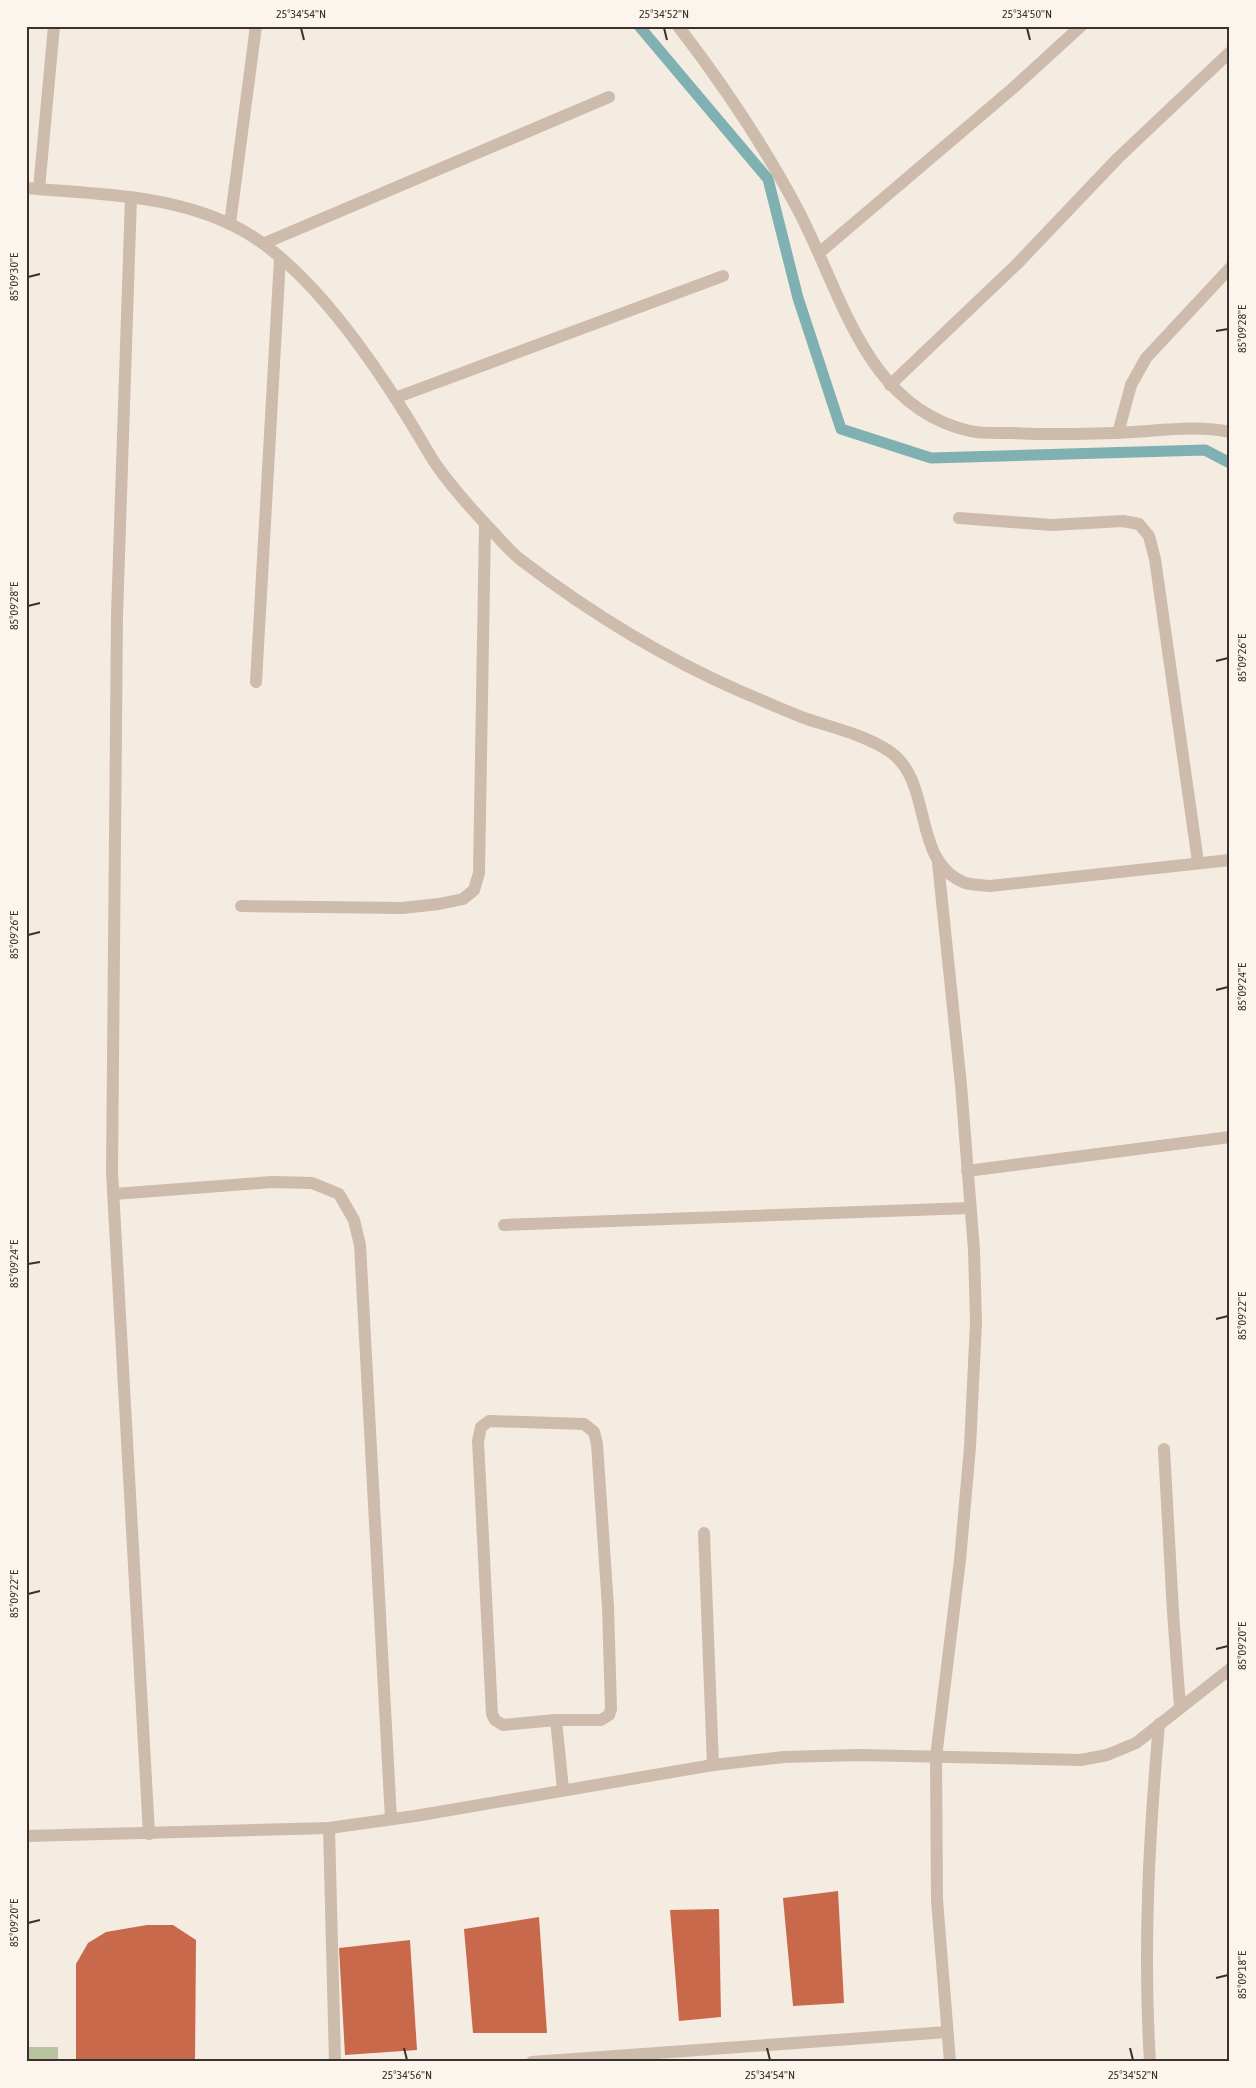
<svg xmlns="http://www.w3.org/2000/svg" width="1256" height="2088" viewBox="0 0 1256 2088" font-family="'Asap Condensed',sans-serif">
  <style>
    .green { fill: #b8c4a0 }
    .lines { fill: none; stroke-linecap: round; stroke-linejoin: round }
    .stream { stroke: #7fb0b2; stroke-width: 11 }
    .building { fill: #c8694b }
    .minor { stroke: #cdbbac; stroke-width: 12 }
    .ticks { fill: none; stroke: #3b302b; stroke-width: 2 }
    .neatline { fill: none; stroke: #3b302b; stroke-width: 2 }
    .ticks-label { font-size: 12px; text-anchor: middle; fill: #3b302b }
  </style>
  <rect width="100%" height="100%" fill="#f4ebe1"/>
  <rect class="green" x="26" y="2047" width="32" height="15"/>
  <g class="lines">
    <polyline class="stream" points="639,26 768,179 798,298 841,429 931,458 1205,450 1230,463"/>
  </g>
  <g class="building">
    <polygon points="838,1891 844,2003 793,2006 783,1898"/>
    <polygon points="719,1909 721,2017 679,2021 670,1910"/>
    <polygon points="539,1917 547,2033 473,2033 464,1929"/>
    <polygon points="147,1925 173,1925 196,1940 195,2062 76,2062 76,1964 88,1943 106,1932"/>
    <polygon points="410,1940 417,2050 345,2055 339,1948"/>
  </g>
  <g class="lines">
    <g class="minor">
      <path d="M678 26C722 83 763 144 797 208 842 292 864 407 970 431 983 434 999 433 1013 433 1053 435 1093 434 1133 432 1164 430 1199 425 1230 432"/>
      <path d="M26 188C94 194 167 194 230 224 300 256 364 348 404 412 415 429 425 448 437 466 454 490 474 512 494 533 502 542 511 552 521 560 589 612 664 658 742 692 764 701 785 711 807 719 834 728 865 735 889 751 935 782 910 861 965 883 972 885 982 885 990 886L1230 860"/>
      <polyline points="39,189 54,26"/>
      <polyline points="131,197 117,615 112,1172 149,1834"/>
      <polyline points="230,224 256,26"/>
      <polyline points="265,243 609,97"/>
      <polyline points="819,253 1012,89 1081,26"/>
      <polyline points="890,385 1017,264 1118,158 1230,52"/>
      <polyline points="395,398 723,276"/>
      <polyline points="1118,433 1131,385 1146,358 1230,268"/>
      <polyline points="959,518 1052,525 1123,521 1139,524 1149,536 1155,559 1198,862"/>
      <polyline points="256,682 280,258"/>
      <polyline points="938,863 961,1085 974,1250 976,1322 970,1447 960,1560 936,1757 937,1900 950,2062"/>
      <polyline points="241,906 402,908 439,904 463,899 474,890 479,873 485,524"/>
      <polyline points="967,1171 1230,1137"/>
      <polyline points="114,1194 272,1182 312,1183 339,1194 354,1220 360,1245 391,1819"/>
      <polyline points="504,1225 970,1208"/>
      <polygon points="489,1421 584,1424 594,1432 597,1444 608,1607 611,1709 609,1715 601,1720 556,1720 503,1725 495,1720 492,1714 478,1441 481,1427"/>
      <polyline points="1164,1449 1173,1612 1180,1707"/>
      <polyline points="704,1533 713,1765"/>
      <polyline points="556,1720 563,1789"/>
      <polyline points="329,1828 335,2062"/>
      <polyline points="26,1836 329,1828 415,1816 713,1765 784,1757 859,1755 1081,1760 1107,1755 1136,1743 1230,1669"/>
      <polyline points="532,2062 947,2032"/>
      <path d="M1150 2062C1143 1949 1149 1837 1159 1724"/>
    </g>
  </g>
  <path class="ticks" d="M301 28 304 40M664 28 667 40M1027 28 1030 40M28 277 40 274M1216 331 1228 329M28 606 40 603M1216 661 1228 658M28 935 40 932M1216 990 1228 987M28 1264 40 1262M1216 1319 1228 1316M28 1594 40 1591M1216 1649 1228 1646M28 1923 40 1920M1216 1978 1228 1975M404 2048 407 2060M767 2048 770 2060M1130 2048 1133 2060"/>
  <rect width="1256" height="2088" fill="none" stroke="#fbf5ee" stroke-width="55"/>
  <rect x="28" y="28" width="1200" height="2032" class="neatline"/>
  <g class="ticks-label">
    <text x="301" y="18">25°34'54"N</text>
    <text x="664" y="18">25°34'52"N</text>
    <text x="1027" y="18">25°34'50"N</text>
    <text transform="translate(14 277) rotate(-90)" y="4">85°09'30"E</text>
    <text transform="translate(1242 329) rotate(-90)" y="4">85°09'28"E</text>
    <text transform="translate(14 606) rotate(-90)" y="4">85°09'28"E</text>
    <text transform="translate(1242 658) rotate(-90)" y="4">85°09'26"E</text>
    <text transform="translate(14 935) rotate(-90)" y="4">85°09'26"E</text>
    <text transform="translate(1242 987) rotate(-90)" y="4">85°09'24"E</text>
    <text transform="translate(14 1264) rotate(-90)" y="4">85°09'24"E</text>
    <text transform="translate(1242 1316) rotate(-90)" y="4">85°09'22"E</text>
    <text transform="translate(14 1594) rotate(-90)" y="4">85°09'22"E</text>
    <text transform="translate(1242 1646) rotate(-90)" y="4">85°09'20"E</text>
    <text transform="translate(14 1923) rotate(-90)" y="4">85°09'20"E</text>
    <text transform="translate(1242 1975) rotate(-90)" y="4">85°09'18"E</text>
    <text x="407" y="2079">25°34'56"N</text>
    <text x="770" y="2079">25°34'54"N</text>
    <text x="1133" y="2079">25°34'52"N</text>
  </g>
</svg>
